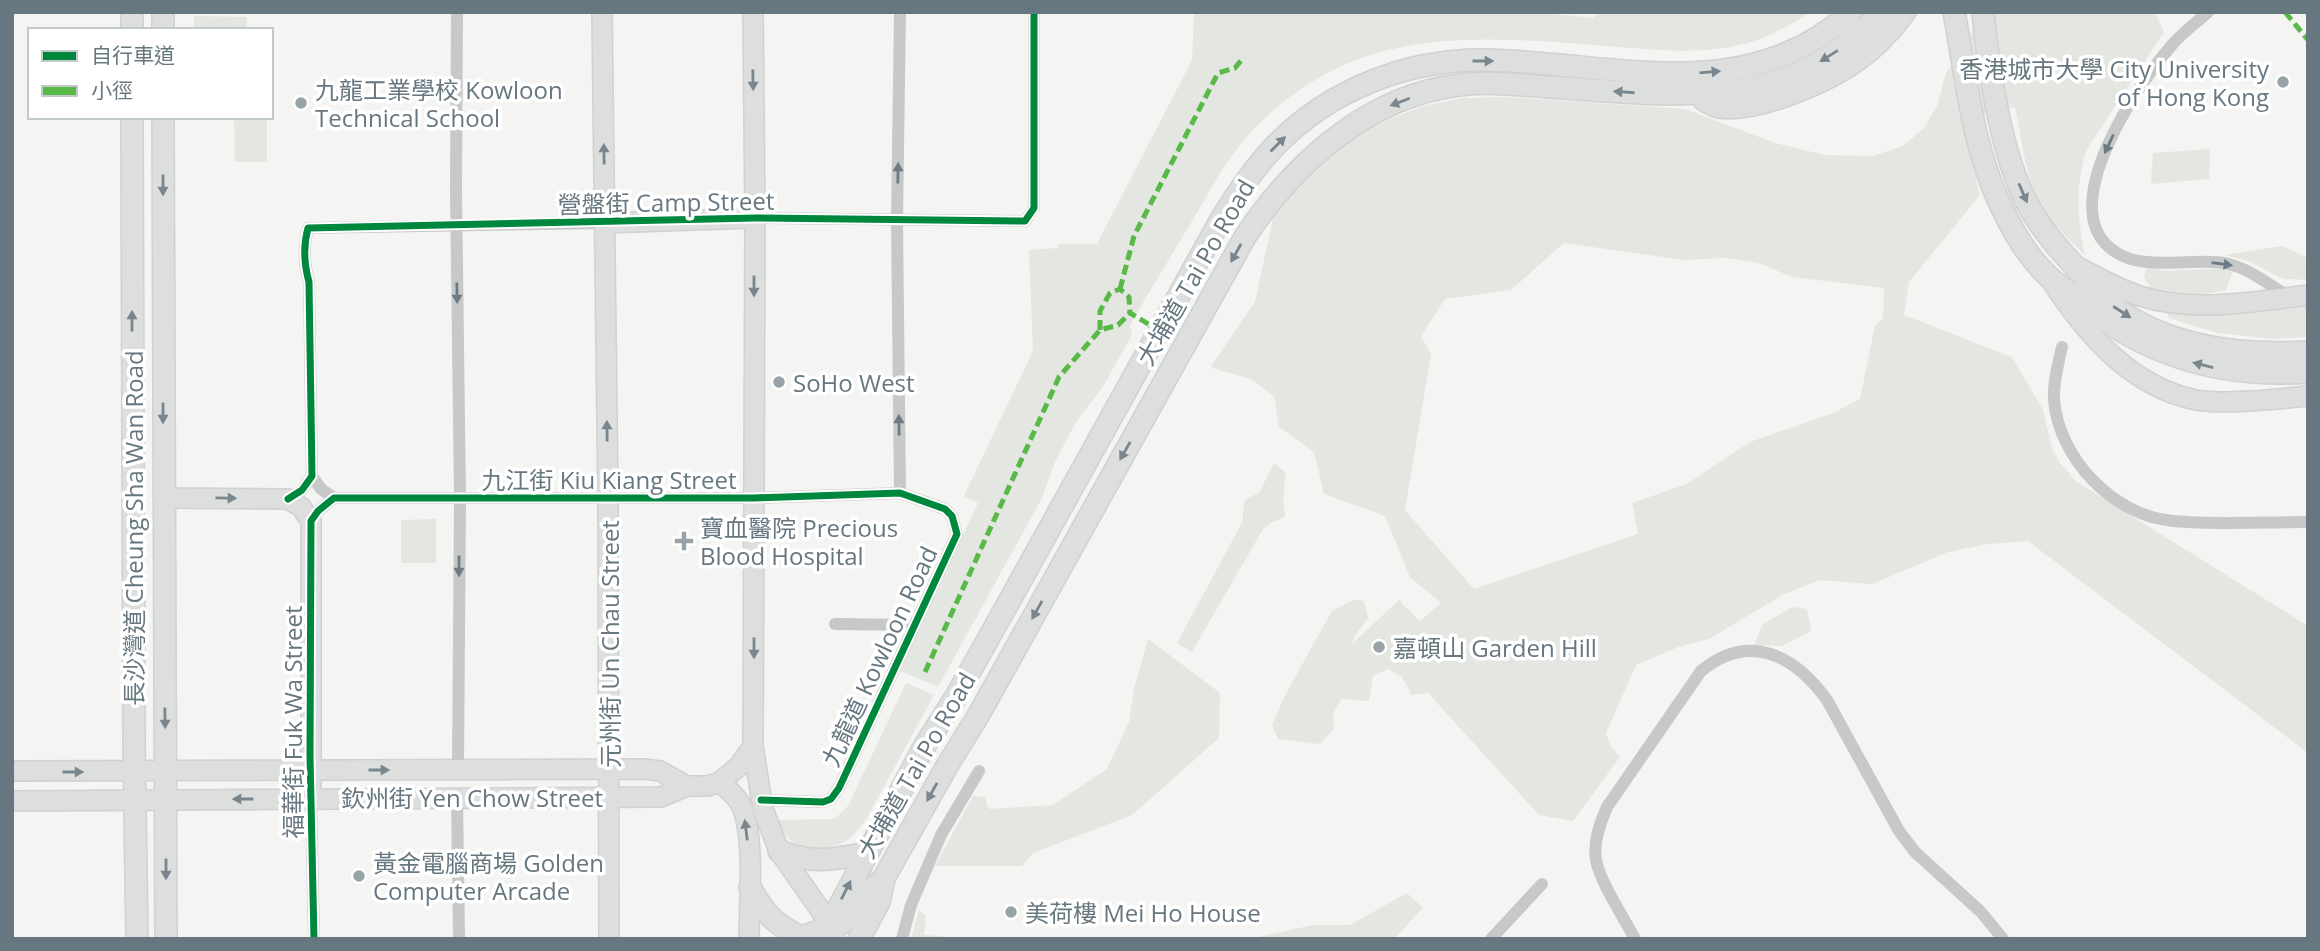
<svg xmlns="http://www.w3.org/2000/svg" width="2320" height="951" viewBox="0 0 2320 951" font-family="'Open Sans','Noto Sans TC',sans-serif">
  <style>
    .green { fill: #e3e6e1; fill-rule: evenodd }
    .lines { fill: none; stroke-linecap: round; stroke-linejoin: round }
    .secondary-casing { stroke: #d0d1d1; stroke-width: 22 }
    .primary-casing { stroke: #d0d1d1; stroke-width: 24 }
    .street { stroke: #c7c9c9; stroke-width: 12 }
    .secondary { stroke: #dddede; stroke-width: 19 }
    .primary { stroke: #dddede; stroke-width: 21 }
    .quiet { stroke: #58b947; stroke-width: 5; stroke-dasharray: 10 5; stroke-linecap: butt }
    .cycleway-casing { stroke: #fff; stroke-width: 11 }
    .cycleway { stroke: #00873e; stroke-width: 7 }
    .oneway { fill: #79868e }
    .oneway2 { fill: #6c7b84 }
    .poi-dot { fill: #98a3a8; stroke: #fff; stroke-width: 2.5 }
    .labels { text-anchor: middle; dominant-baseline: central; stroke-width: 7; stroke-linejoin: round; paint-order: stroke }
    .poi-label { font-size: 24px; fill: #677780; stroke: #fff; text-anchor: start }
    .street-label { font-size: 24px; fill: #677780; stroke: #fff }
  </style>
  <rect width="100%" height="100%" fill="#f4f4f3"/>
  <g class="green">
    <path d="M1194 12H1538L1594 18 1596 12H1811C1793 23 1775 34 1754 41 1707 56 1656 50 1607 46 1474 36 1357 23 1255 128 1231 152 1214 183 1198 211 1177 246 1156 281 1135 316L1129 327 1132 331 1131 337 1102 388 1076 422 1055 462 1042 498 938 687 900 671 978 503 964 496 1033 351 1029 250 1058 248 1059 244H1097L1192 60Z"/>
    <path d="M1974 12H2155L2164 32 2087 149C2075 186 2077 218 2085 255 2070 240 2053 225 2042 207 2025 178 2022 139 2015 107L1961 121 1980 195 1909 282 1904 315 2012 357 2043 410 2052 448 2060 463 2077 482 2308 626V753L2028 541 1988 544 1948 552 1872 584 1820 580 1784 594 1709 639 1678 647 1636 665 1606 733 1610 745 1620 757 1573 821 1539 815 1428 693 1412 695 1402 677 1388 669 1373 676 1369 701 1341 699 1333 713 1334 728 1320 744 1278 739 1272 725 1284 697 1332 611 1353 600 1364 601 1368 618 1354 637 1352 644 1400 599 1402 604 1420 621 1441 603 1410 577 1385 516 1324 494 1314 452 1279 427 1274 396 1251 379 1215 369 1211 366 1255 302 1274 214 1291 193 1321 163 1352 139 1387 120 1423 106 1463 98 1506 97 1685 109 1775 143 1825 155 1873 156 1903 146 1924 128 1938 104 1946 72 1966 50 1973 28ZM1564 243 1684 260 1727 258 1759 263 1792 277 1884 288 1883 319 1875 326 1860 399 1833 413 1750 442 1687 484 1632 503 1638 534 1474 589 1405 510 1431 354 1421 336 1445 299 1511 290Z"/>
    <polygon points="194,16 247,17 247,30 194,30"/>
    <polygon points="234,117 267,117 267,162 235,162"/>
    <polygon points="2210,149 2209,179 2151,184 2153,153"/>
    <polygon points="2283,246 2308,258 2308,280 2283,279 2248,261 2224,255"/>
    <polygon points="2147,268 2166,271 2228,268 2233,271 2226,290 2197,296 2151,288 2144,277"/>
    <polygon points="2308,304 2308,337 2272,339 2218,333 2169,318 2166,310 2259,312"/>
    <polygon points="1274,463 1286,473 1283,500 1285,517 1271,523 1263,529 1192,652 1177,643 1243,521 1243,507 1246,499 1259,493"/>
    <polygon points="436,519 436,563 401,563 401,520"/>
    <polygon points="1792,607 1807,609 1811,631 1782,646 1754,645 1762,625"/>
    <polygon points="1148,639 1220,693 1219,738 1132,815 1033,853 1022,866 935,866 973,796 986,797 987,806 990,809 1053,805 1107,769 1129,722 1134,689"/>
    <path d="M906 683 934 695 868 816C863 824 857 832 850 838 837 848 812 853 797 845 788 840 783 832 778 825V820L832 819 838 816 848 806Z"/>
    <polygon points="1407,893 1423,908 1394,939 1250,939 1313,925 1350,925"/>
    <polygon points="919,910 926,916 924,935 943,936 943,939 911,939"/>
  </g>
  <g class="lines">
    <defs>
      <g id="secondary">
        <polyline points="602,12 608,499 609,939"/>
        <polyline points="753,12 755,218 753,746 763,809 779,851 821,911 835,939"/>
        <polyline points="604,223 755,218"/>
        <path d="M2076 266C2097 277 2117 289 2140 296 2194 313 2253 302 2308 295"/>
        <path d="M2054 285C2088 336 2132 387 2196 400 2225 405 2277 399 2308 396"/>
        <polyline points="164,498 288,499 301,507 311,521 311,798"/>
        <path d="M12 771C223 772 434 771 644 769L660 771 687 786"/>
        <path d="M720 782C727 789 738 797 742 807 755 838 749 904 749 939"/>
        <polyline points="12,801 661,797 687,786 708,786 720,782 739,766 753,746"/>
      </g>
      <g id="primary">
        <polyline points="132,12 132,30"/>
        <path d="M1954 12C1966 76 1972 145 2000 204 2012 229 2026 255 2047 275 2057 285 2069 292 2080 301 2145 356 2223 378 2308 372"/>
        <path d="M1983 12C1988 67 2000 144 2022 193 2034 219 2052 242 2071 262 2082 274 2090 287 2103 298 2159 347 2236 356 2308 352"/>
        <polyline points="163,30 163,12"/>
        <path d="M1704 100C1708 102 1714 106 1719 107 1756 113 1830 81 1860 58 1877 46 1892 29 1905 12"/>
        <polyline points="132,117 134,744 137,939"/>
        <polyline points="163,117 166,939"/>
        <path d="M779 851C812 864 832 860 866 853"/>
        <path d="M750 887C764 913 774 924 801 937L842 923 854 913 864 896 884 878"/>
        <path d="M822 939 924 747 955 698 1001 616 1219 223C1235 196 1253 169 1275 146 1329 90 1407 59 1485 60 1612 62 1745 109 1851 12"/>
        <path d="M859 939 879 902 884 878 947 766 978 716 1245 237C1294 163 1368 96 1459 85 1489 81 1519 85 1549 87 1674 95 1786 115 1881 12"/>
      </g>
    </defs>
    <use href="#secondary" class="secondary-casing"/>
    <use href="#primary" class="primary-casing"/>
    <g class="street">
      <polyline points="457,12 456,189 460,498 458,769"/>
      <path d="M2208 12C2196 23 2182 33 2172 45 2138 84 2052 209 2114 251 2144 273 2196 256 2229 264 2252 270 2270 286 2290 297"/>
      <polyline points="755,218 1025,221 1034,208 1034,12"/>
      <path d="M2062 347C2058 364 2053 383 2054 400 2059 459 2114 516 2173 521 2216 525 2264 522 2308 522"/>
      <polyline points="312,476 321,489 334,498"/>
      <polyline points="900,493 897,221 900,12"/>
      <path d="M288 499 302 490 312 476 309 282C304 264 303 246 308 228L604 223"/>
      <polyline points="311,521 318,511 334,498 753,498 900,493 945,509 952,516 957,534 839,788 831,799 823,802 761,800"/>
      <polyline points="835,624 914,625"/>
      <polyline points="457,797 459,939"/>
      <polyline points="311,798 314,939"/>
      <polyline points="902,939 911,905 941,835 979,771"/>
      <polyline points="1491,939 1542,884"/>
      <path d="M1635 939C1624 918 1600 882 1596 860 1593 842 1600 823 1607 807L1701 671C1750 631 1795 656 1827 700L1899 831 1915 852 1981 912 2003 939"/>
    </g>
    <use href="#secondary" class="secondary"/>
    <use href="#primary" class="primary"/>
    <g class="quiet">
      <polyline points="2285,12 2308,40"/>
      <polyline points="1120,289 1134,236 1218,73 1235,68 1243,58"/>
      <polyline points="1100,330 1100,311 1110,293 1120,289 1129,297 1130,313 1160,331"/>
      <polyline points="925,672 1059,377 1100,330 1118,325 1130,313"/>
    </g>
    <defs>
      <g id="cycleway">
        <path d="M288 499 302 490 312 476 309 282C304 264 303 246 308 228L755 218 1025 221 1034 208V12"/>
        <polyline points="314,939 310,756 311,521 318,511 334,498 753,498 900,493 945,509 952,516 957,534 839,788 831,799 823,802 761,800"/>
      </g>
    </defs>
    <use href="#cycleway" class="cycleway-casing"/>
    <use href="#cycleway" class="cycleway"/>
  </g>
  <defs><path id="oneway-solid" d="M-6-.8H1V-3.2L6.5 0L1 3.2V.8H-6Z" transform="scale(1.75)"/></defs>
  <g class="oneway">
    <use href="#oneway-solid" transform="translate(1829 56) rotate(148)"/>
    <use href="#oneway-solid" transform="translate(1483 61)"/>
    <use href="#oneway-solid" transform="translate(1710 72) rotate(-5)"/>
    <use href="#oneway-solid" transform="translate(753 80) rotate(89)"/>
    <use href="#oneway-solid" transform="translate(1624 92) rotate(-176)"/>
    <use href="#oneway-solid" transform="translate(1400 102) rotate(159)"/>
    <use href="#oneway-solid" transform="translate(1278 144) rotate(-45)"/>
    <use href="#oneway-solid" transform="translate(604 154) rotate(-91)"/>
    <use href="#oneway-solid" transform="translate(163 185) rotate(90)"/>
    <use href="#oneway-solid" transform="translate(2023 193) rotate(66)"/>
    <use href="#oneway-solid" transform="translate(1236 253) rotate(119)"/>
    <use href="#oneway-solid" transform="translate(754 286) rotate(90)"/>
    <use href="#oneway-solid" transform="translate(2122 312) rotate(33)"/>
    <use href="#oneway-solid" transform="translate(132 321) rotate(-90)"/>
    <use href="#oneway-solid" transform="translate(2203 365) rotate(-166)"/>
    <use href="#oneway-solid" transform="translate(163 413) rotate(90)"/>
    <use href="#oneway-solid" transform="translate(607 431) rotate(-91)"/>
    <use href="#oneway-solid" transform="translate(1125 451) rotate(120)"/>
    <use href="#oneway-solid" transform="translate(226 498) rotate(1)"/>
    <use href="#oneway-solid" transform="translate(1037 610) rotate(119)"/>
    <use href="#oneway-solid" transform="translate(754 648) rotate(90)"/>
    <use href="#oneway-solid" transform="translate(165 718) rotate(89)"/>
    <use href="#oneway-solid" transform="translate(379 770)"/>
    <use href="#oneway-solid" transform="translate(73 772)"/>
    <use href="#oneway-solid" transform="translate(932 792) rotate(119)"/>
    <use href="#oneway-solid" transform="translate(243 799) rotate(180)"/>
    <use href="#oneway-solid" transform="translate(746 830) rotate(-97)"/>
    <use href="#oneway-solid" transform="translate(166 869) rotate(90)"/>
    <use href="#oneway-solid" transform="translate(846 890) rotate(-63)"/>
  </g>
  <g class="oneway2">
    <use href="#oneway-solid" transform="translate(2109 144) rotate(115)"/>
    <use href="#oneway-solid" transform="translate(898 173) rotate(-89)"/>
    <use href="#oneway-solid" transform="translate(2222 264) rotate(7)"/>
    <use href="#oneway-solid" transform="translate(457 293) rotate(89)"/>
    <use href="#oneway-solid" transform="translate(899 425) rotate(-91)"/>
    <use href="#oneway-solid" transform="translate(459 566) rotate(90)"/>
  </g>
  <g class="poi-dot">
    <circle cx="2283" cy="82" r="7"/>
    <circle cx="301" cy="103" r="7"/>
    <circle cx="779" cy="382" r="7"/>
    <path d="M680.5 530.5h7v7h7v7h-7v7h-7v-7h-7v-7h7z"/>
    <circle cx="1379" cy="647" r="7"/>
    <circle cx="359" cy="876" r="7"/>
    <circle cx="1011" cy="912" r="7"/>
  </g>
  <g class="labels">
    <g class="poi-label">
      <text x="2269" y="68" text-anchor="end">香港城市大學 City University<tspan x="2269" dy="28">of Hong Kong</tspan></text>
      <text x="315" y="89">九龍工業學校 Kowloon<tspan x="315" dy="28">Technical School</tspan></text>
      <text x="793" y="382">SoHo West</text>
      <text x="700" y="527">寶血醫院 Precious<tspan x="700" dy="28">Blood Hospital</tspan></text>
      <text x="1393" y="647">嘉頓山 Garden Hill</text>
      <text x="373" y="862">黃金電腦商場 Golden<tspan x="373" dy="28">Computer Arcade</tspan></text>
      <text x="1025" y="912">美荷樓 Mei Ho House</text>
    </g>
    <g class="street-label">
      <text transform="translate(666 202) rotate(-1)">營盤街 Camp Street</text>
      <text transform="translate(1195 272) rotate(-60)">大埔道 Tai Po Road</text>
      <text x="609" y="479">九江街 Kiu Kiang Street</text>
      <text transform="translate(133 528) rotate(-90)">長沙灣道 Cheung Sha Wan Road</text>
      <text transform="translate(609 644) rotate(-90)">元州街 Un Chau Street</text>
      <text transform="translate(879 656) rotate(-65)">九龍道 Kowloon Road</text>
      <text transform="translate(292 722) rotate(-90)">福華街 Fuk Wa Street</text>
      <text transform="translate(916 765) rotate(-60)">大埔道 Tai Po Road</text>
      <text x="472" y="797">欽州街 Yen Chow Street</text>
    </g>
  </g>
  <rect width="2320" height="951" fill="none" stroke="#677780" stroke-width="28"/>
  <rect x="28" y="28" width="245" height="91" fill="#ffffff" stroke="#c2c9cc" stroke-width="2"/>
  <rect x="42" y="51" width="35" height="10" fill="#00873e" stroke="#c2c9cc" stroke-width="2"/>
  <text x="91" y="63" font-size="21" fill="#677780">自行車道</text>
  <rect x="42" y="86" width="35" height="10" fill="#58b947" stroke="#c2c9cc" stroke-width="2"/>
  <text x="91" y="98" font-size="21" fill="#677780">小徑</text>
</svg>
